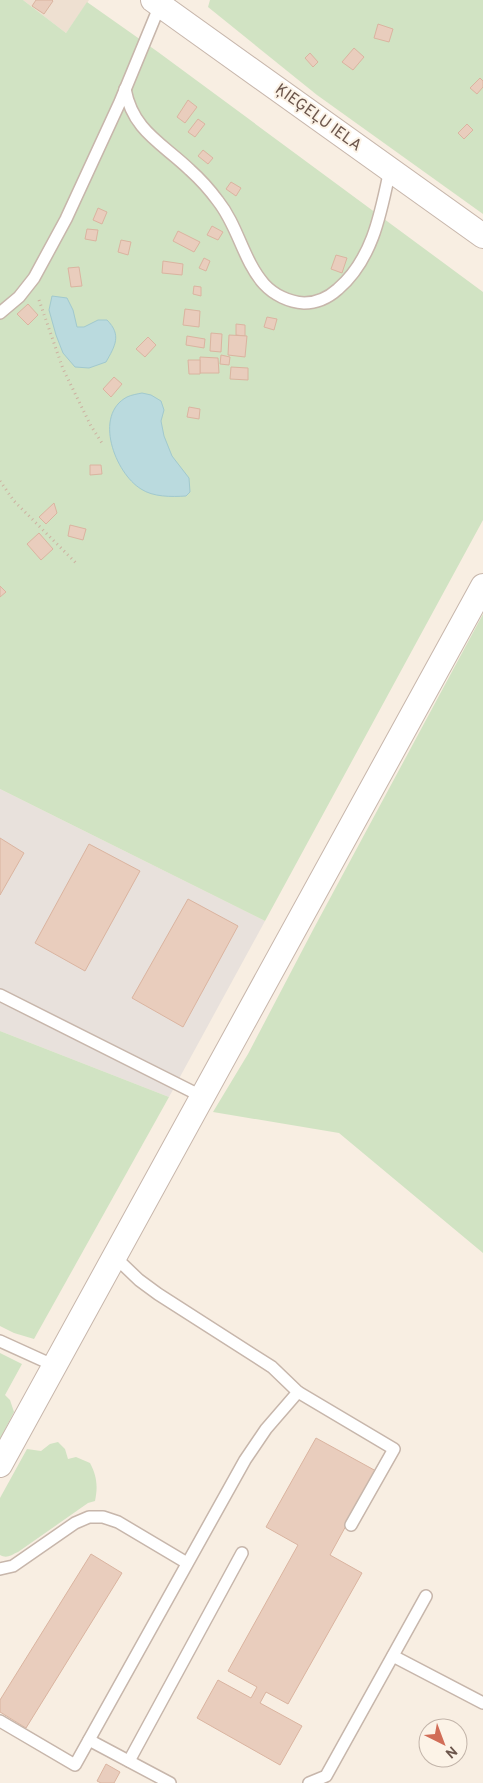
<svg xmlns="http://www.w3.org/2000/svg" width="483" height="1783" viewBox="0 0 483 1783" font-family="Overpass,sans-serif">
  <style>
    .residential { fill: #eee0d1 }
    .industrial { fill: #e8e1dc }
    .green { fill: #d1e3c3 }
    .water { fill: #badade; stroke: #a1c9ce }
    .building { fill: #e9cdbd; stroke: #dab4a0 }
    .lines { fill: none; stroke-linecap: round; stroke-linejoin: round }
    .lane-casing { stroke: #c7b6ab; stroke-width: 14 }
    .street-casing { stroke: #c7b6ab; stroke-width: 26 }
    .path { stroke: #cdb1a1; stroke-width: 3; stroke-dasharray: 1 4; stroke-linecap: butt }
    .lane { stroke: #fff; stroke-width: 11 }
    .street { stroke: #fff; stroke-width: 24 }
    .labels { text-anchor: middle; dominant-baseline: central; stroke-width: 4; stroke-linejoin: round; paint-order: stroke }
    .street-label { font-size: 16px; fill: #6c564c; stroke: #fcf3e7 }
  </style>
  <rect width="100%" height="100%" fill="#f8eee2"/>
  <polygon class="residential" points="23,0 89,0 66,33"/>
  <polygon class="industrial" points="0,789 265,921 169,1097 0,1031"/>
  <g class="green">
    <polygon points="0,0 23,0 66,33 87,2 158,52 483,292 483,520 265,921 0,789"/>
    <polygon points="210,0 483,0 483,214 317,95 208,7"/>
    <polygon points="483,614 483,1253 339,1133 213,1112 248,1054 314,928"/>
    <polygon points="0,1031 169,1097 34,1339 14,1333 0,1326"/>
    <polygon points="0,1353 22,1364 5,1395 10,1400 14,1412 0,1439"/>
    <path d="M58 1442 65 1449 68 1459 76 1457 90 1463C97 1476 98 1487 95 1501L88 1503 18 1552C11 1555 7 1559 0 1555V1498L27 1449 41 1451 50 1444Z"/>
  </g>
  <g class="water">
    <path d="M52 296 67 298 73 310 77 327H84L98 320H107C122 335 115 346 106 362L89 368 75 367 63 353 56 335 49 310Z"/>
    <path d="M142 393 151 395 161 401 164 410 161 421 164 436 172 456 189 478 190 492 186 496C171 497 153 497 141 489 115 473 93 415 127 397 131 395 137 394 142 393Z"/>
  </g>
  <g class="building">
    <polygon points="36,0 52,0 53,1 44,14 32,6"/>
    <polygon points="378,24 393,29 389,42 374,38"/>
    <polygon points="354,48 364,57 353,70 342,62"/>
    <polygon points="310,53 318,62 313,67 305,58"/>
    <polygon points="480,78 483,81 483,87 477,94 470,88"/>
    <polygon points="188,100 197,107 185,123 177,117"/>
    <polygon points="198,119 205,124 195,137 188,132"/>
    <polygon points="467,124 473,130 464,139 458,133"/>
    <polygon points="203,150 213,158 208,164 198,156"/>
    <polygon points="231,182 241,188 236,196 226,189"/>
    <polygon points="98,208 107,212 102,224 93,220"/>
    <polygon points="212,226 223,232 218,240 207,235"/>
    <polygon points="87,229 98,230 96,241 85,239"/>
    <polygon points="178,231 200,242 194,252 173,241"/>
    <polygon points="121,240 131,242 128,255 118,252"/>
    <polygon points="336,255 347,258 342,273 331,269"/>
    <polygon points="204,258 210,261 206,271 199,268"/>
    <polygon points="163,261 183,264 182,275 162,273"/>
    <polygon points="79,267 82,286 71,287 68,268"/>
    <polygon points="194,286 201,287 201,296 193,294"/>
    <polygon points="28,304 38,315 28,325 17,314"/>
    <polygon points="185,309 200,311 199,327 183,325"/>
    <polygon points="267,317 277,319 274,330 264,327"/>
    <polygon points="236,324 245,325 245,336 236,335"/>
    <polygon points="211,333 222,334 221,352 210,351"/>
    <polygon points="229,335 247,336 245,357 228,355"/>
    <polygon points="187,336 205,339 204,348 186,345"/>
    <polygon points="148,337 156,345 145,357 136,349"/>
    <polygon points="221,355 230,357 229,365 220,364"/>
    <polygon points="200,357 218,358 219,373 200,373"/>
    <polygon points="188,360 200,360 200,374 189,374"/>
    <polygon points="231,367 248,368 248,380 230,379"/>
    <polygon points="114,377 122,384 111,397 103,389"/>
    <polygon points="189,407 200,409 199,419 187,417"/>
    <polygon points="90,465 101,465 102,474 90,475"/>
    <polygon points="54,503 57,513 46,524 39,517"/>
    <polygon points="70,525 86,529 83,540 68,536"/>
    <polygon points="39,533 53,549 41,560 27,544"/>
    <polygon points="0,586 6,592 0,597"/>
    <polygon points="0,838 24,853 0,895"/>
    <polygon points="89,844 140,871 85,971 35,943"/>
    <polygon points="188,899 238,926 183,1027 132,998"/>
    <polygon points="316,1438 376,1471 330,1555 362,1573 288,1704 266,1692 260,1703 302,1726 280,1765 197,1718 218,1680 251,1698 257,1687 228,1671 298,1545 266,1527"/>
    <polygon points="91,1554 122,1573 26,1728 0,1712 0,1700"/>
    <polygon points="106,1764 120,1772 114,1783 101,1783 97,1781"/>
  </g>
  <g class="lines">
    <defs>
      <g id="lane">
        <path d="M125 89C133 131 162 143 190 170 200 179 210 190 218 201 238 226 243 260 264 284 274 295 289 302 304 303 317 303 328 298 338 289 373 259 381 212 390 169"/>
        <polyline points="0,313 19,297 34,278 66,219 120,102 160,5"/>
        <polyline points="0,995 203,1097"/>
        <polyline points="115,1257 139,1280 158,1294 272,1367 298,1392 394,1449 351,1525"/>
        <polyline points="0,1341 55,1366"/>
        <polyline points="0,1569 13,1566 75,1523 89,1517 103,1517 118,1522 187,1563"/>
        <polyline points="393,1656 483,1703"/>
        <polyline points="0,1721 75,1765 245,1460 266,1429 298,1392"/>
        <polyline points="89,1740 170,1783"/>
        <polyline points="129,1761 242,1553"/>
        <polyline points="309,1783 326,1776 426,1596"/>
      </g>
      <g id="street">
        <polyline points="153,0 483,236"/>
        <polyline points="0,1465 483,586"/>
      </g>
    </defs>
    <use href="#lane" class="lane-casing"/>
    <use href="#street" class="street-casing"/>
    <g class="path">
      <polyline points="39,300 63,369 91,426 102,443"/>
      <polyline points="0,481 14,501 77,564"/>
    </g>
    <use href="#lane" class="lane"/>
    <use href="#street" class="street"/>
  </g>
  <g class="labels">
    <g class="street-label">
      <text transform="translate(318 118) rotate(36)">ĶIEĢEĻU IELA</text>
    </g>
  </g>
  <g transform="translate(443 1743) rotate(138)"><circle r="24" fill="#fcf3e7" stroke="#c2b4a9"/>
  <path d="M0-4L9 19L0 12L-9 19Z" fill="#d16d57"/>
  <text y="-8" font-size="14" font-weight="bold" text-anchor="middle" fill="#6c564c">N</text>
  </g>
</svg>
